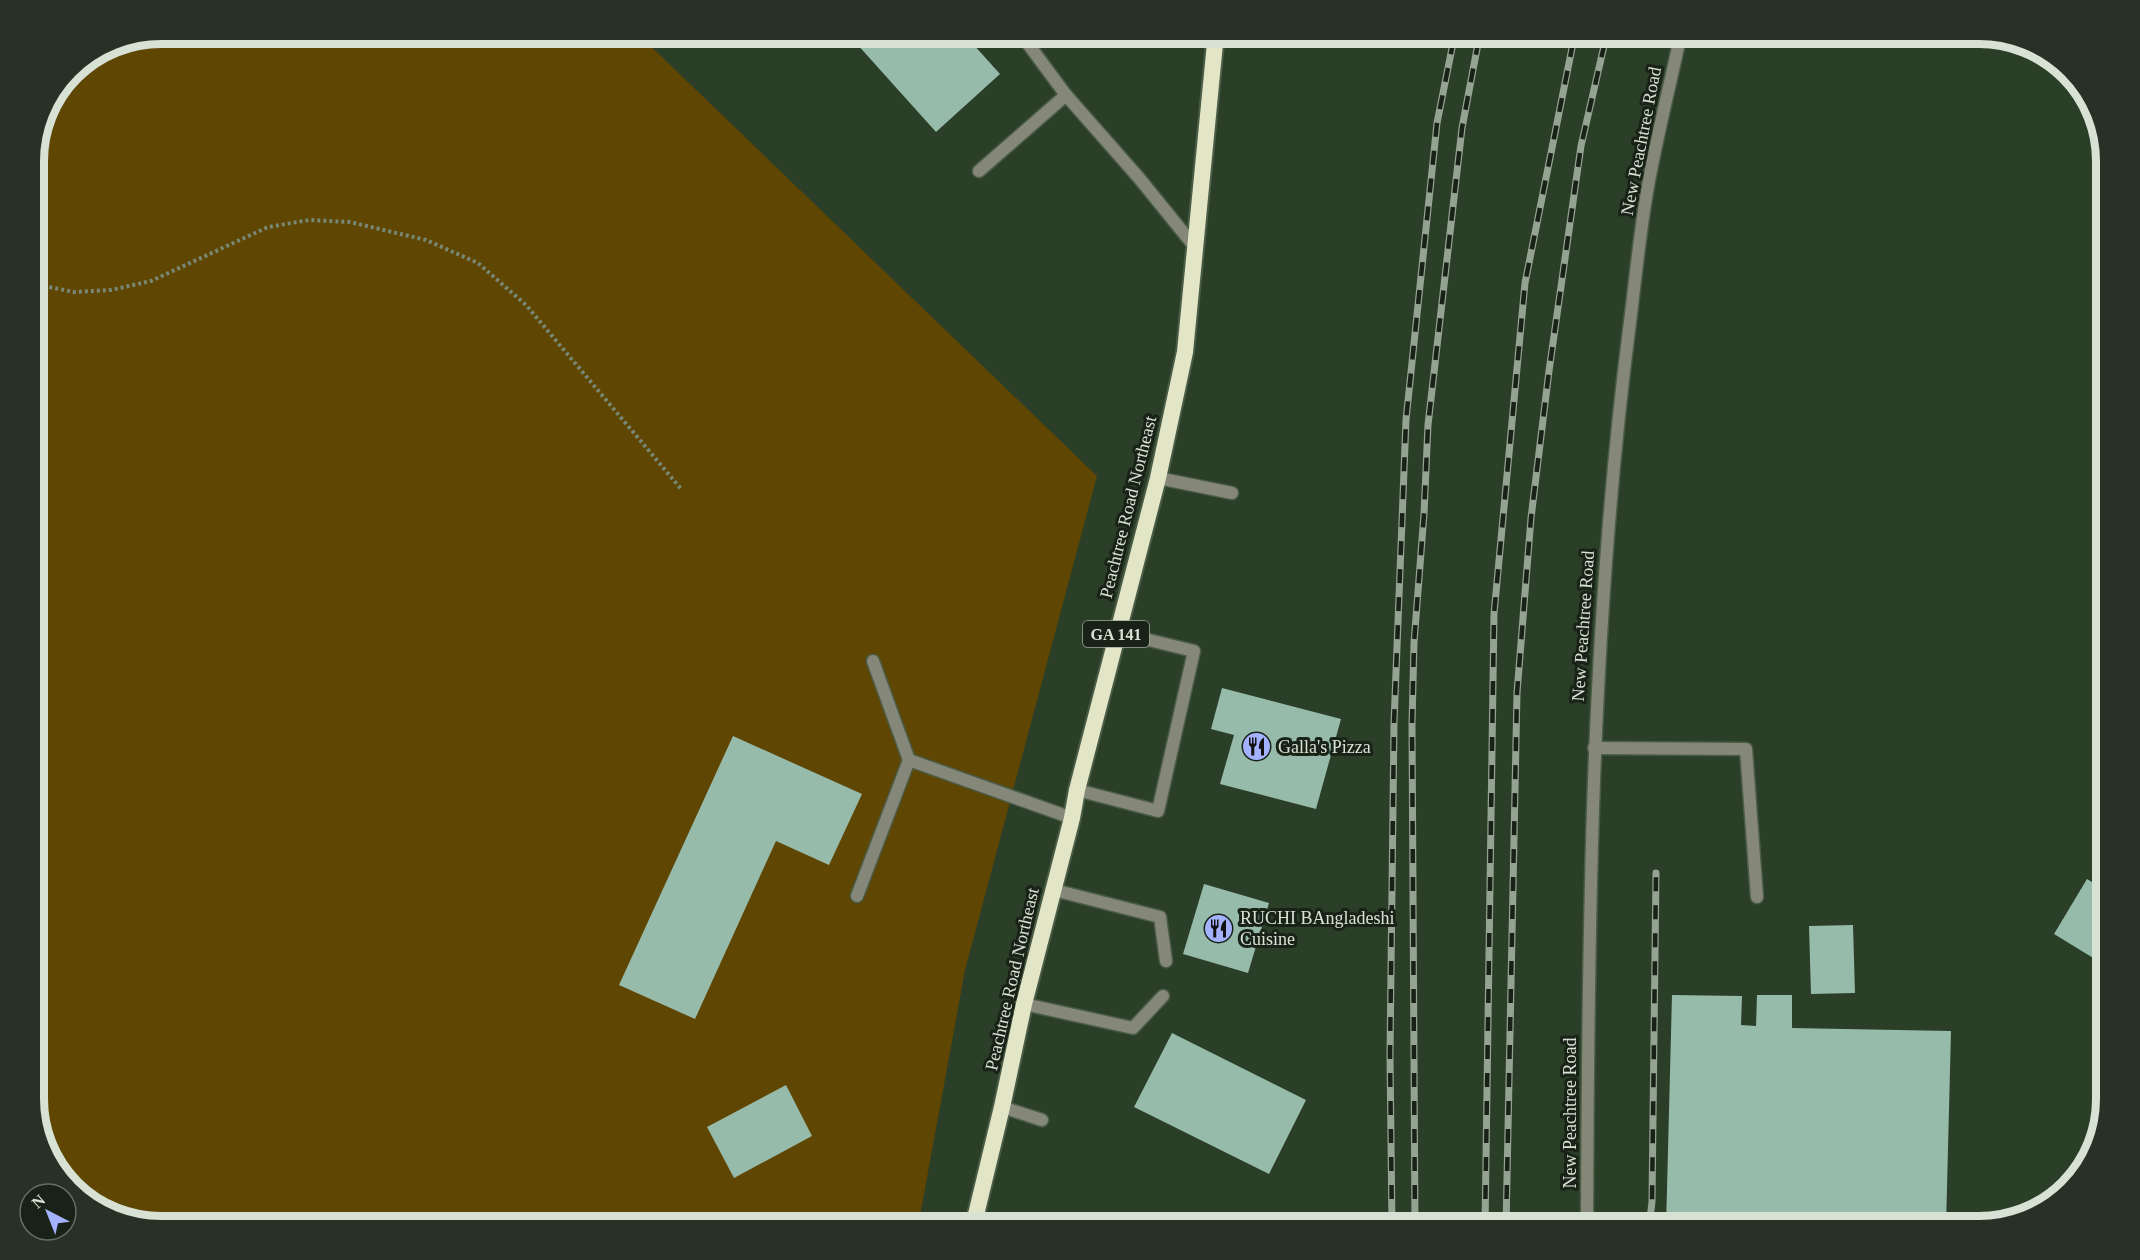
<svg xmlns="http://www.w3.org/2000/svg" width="2140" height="1260" viewBox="0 0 2140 1260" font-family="Georgia,serif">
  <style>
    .green { fill: #5f4603 }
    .building { fill: #96bbab }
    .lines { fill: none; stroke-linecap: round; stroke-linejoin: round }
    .service-casing { stroke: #4a5c46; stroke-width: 15 }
    .tertiary-casing { stroke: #4a5c46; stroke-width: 15 }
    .trunk-casing { stroke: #4a5c46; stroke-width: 20 }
    .path { stroke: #788875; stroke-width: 4; stroke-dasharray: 3 3; stroke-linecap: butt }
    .service { stroke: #858779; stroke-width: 12 }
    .tertiary { stroke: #858779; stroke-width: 12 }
    .trunk { stroke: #e2e6c6; stroke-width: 16 }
    .rail-casing { stroke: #95a392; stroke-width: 7 }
    .rail { stroke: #192217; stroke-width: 4.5; stroke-dasharray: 14; stroke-linecap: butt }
    .labels { text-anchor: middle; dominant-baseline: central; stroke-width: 6; stroke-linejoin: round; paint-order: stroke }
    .shield { fill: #192217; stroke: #9ea89b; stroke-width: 1.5 }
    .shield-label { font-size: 16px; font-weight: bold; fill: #d7e2d4 }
    .street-label { font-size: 18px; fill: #d7e2d4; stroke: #192217 }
    .poi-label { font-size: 18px; fill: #d7e2d4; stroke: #192217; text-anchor: start }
    .rim { fill: none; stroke: #d7e2d4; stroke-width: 8 }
  </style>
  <rect width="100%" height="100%" fill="#2b3e27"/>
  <polygon class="green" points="161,33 637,33 1097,476 965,970 918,1227 161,1227 97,1210 50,1163 33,1107 33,153 43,112 71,70 112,43"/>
  <g class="building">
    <polygon points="847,33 963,33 1000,74 936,132"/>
    <polygon points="1222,688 1341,719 1316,809 1220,784 1234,735 1211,729"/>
    <polygon points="733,736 862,794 829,865 776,841 695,1019 619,985"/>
    <polygon points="2087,879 2107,891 2107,957 2103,964 2054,934"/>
    <polygon points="1204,884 1269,903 1248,973 1183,954"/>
    <polygon points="1853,925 1855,993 1811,994 1809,926"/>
    <polygon points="1672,995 1742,996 1741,1025 1756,1026 1757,995 1792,995 1792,1028 1951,1031 1946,1227 1666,1227"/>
    <polygon points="1172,1033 1306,1100 1269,1174 1134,1107"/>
    <polygon points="786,1085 812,1136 734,1178 707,1127"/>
  </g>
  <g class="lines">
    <defs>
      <g id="service">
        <polyline points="1020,33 1066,95 1139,178 1195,247"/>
        <polyline points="979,171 1066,95"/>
        <polyline points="1158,478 1232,493"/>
        <polyline points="873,661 909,760"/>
        <polyline points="1594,748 1746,749 1757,897"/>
        <polyline points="1077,790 1158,811 1194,651 1116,632"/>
        <polyline points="1054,890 1160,917 1166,961"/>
        <polyline points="857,896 909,760 1072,818"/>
        <polyline points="1024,1004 1133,1028 1163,996"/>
        <polyline points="1002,1107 1042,1120"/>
      </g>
      <path id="tertiary" d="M1587 1227C1588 927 1591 628 1629 330 1635 284 1639 238 1647 192 1656 139 1670 86 1681 33"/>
      <polyline id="trunk" points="973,1227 1002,1107 1024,1004 1072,818 1077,790 1158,478 1185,352 1216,33"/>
    </defs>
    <use href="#service" class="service-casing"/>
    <use href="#tertiary" class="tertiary-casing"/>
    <use href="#trunk" class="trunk-casing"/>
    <polyline class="path" points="33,280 44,286 74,292 111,290 151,281 268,227 309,220 350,222 426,240 478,263 526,305 682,490"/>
    <use href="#service" class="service"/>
    <use href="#tertiary" class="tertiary"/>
    <use href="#trunk" class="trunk"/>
    <defs>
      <g id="rail">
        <polyline points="1392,1227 1390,1055 1394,723 1406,420 1437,123 1455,33"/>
        <polyline points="1415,1227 1412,724 1414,643 1424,514 1428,425 1462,128 1480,33"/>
        <polyline points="1485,1227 1494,614 1525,283 1575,33"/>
        <polyline points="1506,1227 1517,693 1531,518 1549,371 1581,146 1607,33"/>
        <polyline points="1649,1227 1652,1202 1656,873"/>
      </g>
    </defs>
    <use href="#rail" class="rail-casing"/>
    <use href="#rail" class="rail"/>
  </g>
  <defs>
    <symbol id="restaurant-disc" viewBox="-11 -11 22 22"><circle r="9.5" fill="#a4b1fc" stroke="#192217"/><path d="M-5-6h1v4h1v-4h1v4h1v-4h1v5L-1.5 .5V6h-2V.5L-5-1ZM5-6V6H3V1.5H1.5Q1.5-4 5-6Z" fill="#111"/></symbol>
  </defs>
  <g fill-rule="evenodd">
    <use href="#restaurant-disc" x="1240" y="730" width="33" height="33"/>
    <use href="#restaurant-disc" x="1202" y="912" width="33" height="33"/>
  </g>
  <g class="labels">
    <rect class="shield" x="1083" y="621" width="66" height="26" rx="4.5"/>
    <g class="shield-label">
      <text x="1116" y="634">GA 141</text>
    </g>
    <g class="street-label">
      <text transform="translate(1641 141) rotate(-79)">New Peachtree Road</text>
      <text transform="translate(1128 507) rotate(-76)">Peachtree Road Northeast</text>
      <text transform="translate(1583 626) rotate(-86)">New Peachtree Road</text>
      <text transform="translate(1012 979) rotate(-77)">Peachtree Road Northeast</text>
      <text transform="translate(1570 1113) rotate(-90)">New Peachtree Road</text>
    </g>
    <g class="poi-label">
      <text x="1278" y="747">Galla's Pizza</text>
      <text x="1240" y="918">RUCHI BAngladeshi<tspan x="1240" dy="21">Cuisine</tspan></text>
    </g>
  </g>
  <path d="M0 0H2140V1260H0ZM161 44H1979A117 117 0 0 1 2096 161V1099A117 117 0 0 1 1979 1216H161A117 117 0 0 1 44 1099V161A117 117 0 0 1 161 44Z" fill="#283126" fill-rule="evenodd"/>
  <path class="rim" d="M161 44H1979A117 117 0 0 1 2096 161V1099A117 117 0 0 1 1979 1216H161A117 117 0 0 1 44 1099V161A117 117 0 0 1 161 44Z"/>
  <g transform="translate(48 1212) rotate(318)"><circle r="28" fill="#192217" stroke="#656f63" stroke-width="1.5"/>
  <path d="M0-4.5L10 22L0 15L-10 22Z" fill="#a4b1fc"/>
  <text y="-9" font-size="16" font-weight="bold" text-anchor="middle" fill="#d7e2d4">N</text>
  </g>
</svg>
